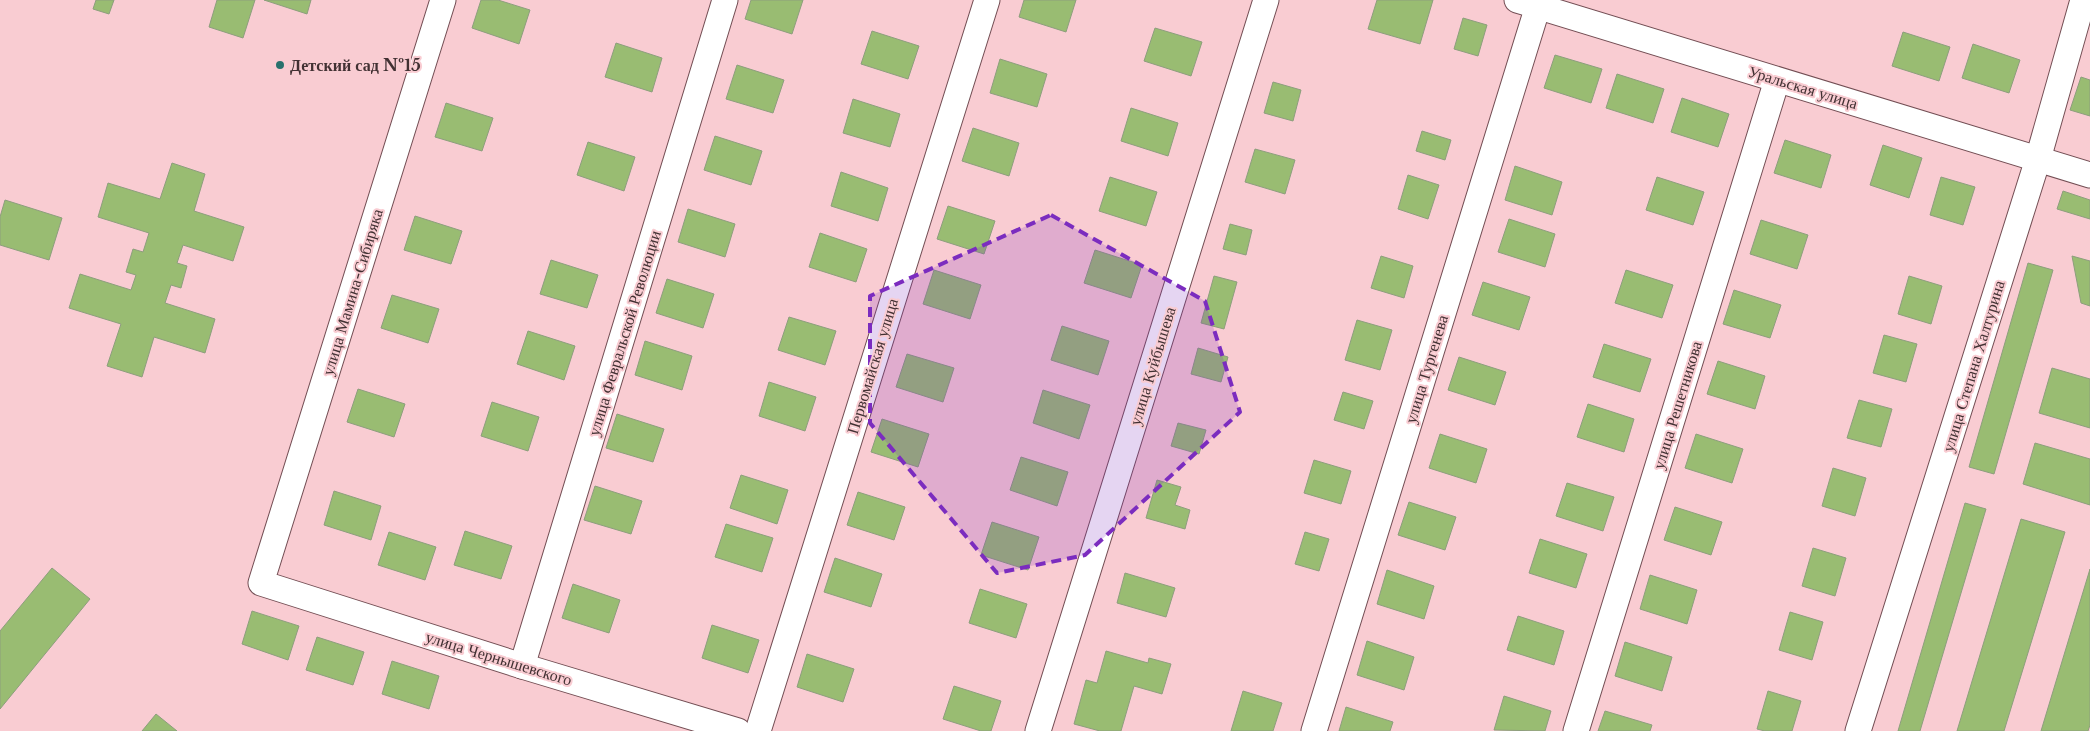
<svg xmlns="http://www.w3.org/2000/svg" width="2090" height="731" viewBox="0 0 2090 731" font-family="'Libre Baskerville',serif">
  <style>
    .building { fill: #99bc72; stroke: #8d9e7d }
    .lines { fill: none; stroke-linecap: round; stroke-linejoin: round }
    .minor-casing { stroke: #734e54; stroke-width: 27 }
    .minor { stroke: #fff; stroke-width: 25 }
    .marked { fill: #7b2cbf; fill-opacity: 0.2; stroke: #7b2cbf; stroke-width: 4; stroke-dasharray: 10 6; stroke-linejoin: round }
    .poi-dot { fill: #28716d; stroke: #f9ccd2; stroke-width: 2 }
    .labels { text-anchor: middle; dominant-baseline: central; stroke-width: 4; stroke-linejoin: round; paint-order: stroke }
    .poi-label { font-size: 16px; font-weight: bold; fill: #423133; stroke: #f9ccd2; text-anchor: start }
    .street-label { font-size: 16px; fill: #423133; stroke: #f9ccd2 }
  </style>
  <rect width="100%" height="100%" fill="#f9ccd2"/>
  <g class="building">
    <polygon points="96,0 114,0 109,14 93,9"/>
    <polygon points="217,0 255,0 243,38 209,27"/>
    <polygon points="264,0 311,0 307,14"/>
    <polygon points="481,0 498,0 530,10 519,44 472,28"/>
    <polygon points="751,0 803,0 792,34 745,19"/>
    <polygon points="1024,0 1076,0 1066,32 1019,17"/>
    <polygon points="1377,0 1433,0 1420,44 1368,29"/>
    <polygon points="1463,18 1487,25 1478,56 1454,49"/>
    <polygon points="1155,28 1202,42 1191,76 1144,61"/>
    <polygon points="872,31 919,46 908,79 861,64"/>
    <polygon points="1903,32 1950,47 1939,81 1892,66"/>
    <polygon points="616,43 662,58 652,92 605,77"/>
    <polygon points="1973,44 2020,60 2009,93 1962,78"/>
    <polygon points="1555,55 1602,69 1591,103 1544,88"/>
    <polygon points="1000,59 1047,74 1037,107 990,93"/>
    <polygon points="737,65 784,80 773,113 726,99"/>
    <polygon points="1617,74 1664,89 1653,123 1606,108"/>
    <polygon points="2081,77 2090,80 2090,116 2070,110"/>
    <polygon points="1273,82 1301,90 1293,121 1264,113"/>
    <polygon points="1682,98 1729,114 1718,147 1671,132"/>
    <polygon points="853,99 900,114 890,147 843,133"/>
    <polygon points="446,103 493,118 482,151 435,137"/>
    <polygon points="1131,108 1178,123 1168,156 1121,141"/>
    <polygon points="973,128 1019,143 1009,176 962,161"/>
    <polygon points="1422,131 1451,140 1445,160 1416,151"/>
    <polygon points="715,136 762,151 751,185 704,170"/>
    <polygon points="1785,140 1831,155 1821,188 1774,173"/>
    <polygon points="588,142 635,157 624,191 577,175"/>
    <polygon points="1883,145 1922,158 1909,198 1870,185"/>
    <polygon points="1255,149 1295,160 1285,194 1245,182"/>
    <polygon points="172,163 205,174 194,211 244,227 233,261 183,245 177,263 187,266 181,288 171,285 165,303 215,319 205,353 154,337 142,377 107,366 121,324 69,308 80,274 131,290 136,275 126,272 133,249 143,252 149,233 98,217 108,183 160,199"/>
    <polygon points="1515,166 1562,182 1552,215 1505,200"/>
    <polygon points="841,172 888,188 878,221 831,206"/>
    <polygon points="1408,175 1439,185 1428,219 1398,209"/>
    <polygon points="1110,177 1157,192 1146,226 1099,211"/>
    <polygon points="1657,177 1704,192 1693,225 1646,210"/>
    <polygon points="1941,177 1975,187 1963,225 1930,215"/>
    <polygon points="2063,191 2090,200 2090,219 2057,209"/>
    <polygon points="5,200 62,218 49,260 0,245 0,217"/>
    <polygon points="948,206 995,221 984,254 937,239"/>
    <polygon points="688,209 735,224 725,257 678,242"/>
    <polygon points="415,216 462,231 451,264 404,250"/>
    <polygon points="1509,219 1555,234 1545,267 1498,252"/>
    <polygon points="1761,220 1808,235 1797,269 1750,254"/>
    <polygon points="1230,224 1252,230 1246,255 1223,249"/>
    <polygon points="820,233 867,249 856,282 809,267"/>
    <polygon points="1095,250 1142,265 1131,298 1084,283"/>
    <polygon points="1381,256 1413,266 1404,298 1371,288"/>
    <polygon points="2072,256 2090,261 2090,306 2081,303"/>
    <polygon points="551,260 598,275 587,308 540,294"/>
    <polygon points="2028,263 2053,270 1994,474 1969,467"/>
    <polygon points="934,270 981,285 970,319 923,304"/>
    <polygon points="1626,270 1673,285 1662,318 1615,303"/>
    <polygon points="1214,276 1237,282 1224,329 1201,323"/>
    <polygon points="1909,276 1942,286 1931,324 1898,314"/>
    <polygon points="667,279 714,294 703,328 656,313"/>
    <polygon points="1483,282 1530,297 1519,330 1472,315"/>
    <polygon points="1734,290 1781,305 1770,338 1723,324"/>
    <polygon points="392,295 439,309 428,343 381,328"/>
    <polygon points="789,317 836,331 825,365 778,350"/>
    <polygon points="1357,320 1392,330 1380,370 1345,360"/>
    <polygon points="1062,326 1109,341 1098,375 1051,360"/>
    <polygon points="528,331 575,346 564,380 517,364"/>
    <polygon points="1884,335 1917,344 1906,382 1873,373"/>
    <polygon points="645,341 692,356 682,390 635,375"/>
    <polygon points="1604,344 1651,359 1640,392 1593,377"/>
    <polygon points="1198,348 1228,357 1221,382 1191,374"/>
    <polygon points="907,354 954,368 943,402 896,387"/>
    <polygon points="1459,357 1506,372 1495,405 1448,390"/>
    <polygon points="1718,361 1765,376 1755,409 1707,394"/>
    <polygon points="2052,368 2090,379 2090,428 2039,413"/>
    <polygon points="769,382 816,397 805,431 759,416"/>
    <polygon points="358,389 405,404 394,437 347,422"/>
    <polygon points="1043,390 1090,405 1079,439 1033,423"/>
    <polygon points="1343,392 1373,401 1364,429 1334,420"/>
    <polygon points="1859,400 1892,409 1881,447 1847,438"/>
    <polygon points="492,402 539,417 528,451 481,436"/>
    <polygon points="1588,404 1634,419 1624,452 1577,437"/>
    <polygon points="617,414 664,429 653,462 606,448"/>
    <polygon points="882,419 929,434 918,467 871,452"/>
    <polygon points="1178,423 1206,430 1199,454 1171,446"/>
    <polygon points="1440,434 1487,449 1476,483 1429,468"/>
    <polygon points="1696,434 1743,449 1732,483 1685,468"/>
    <polygon points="2035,443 2090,459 2090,505 2023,484"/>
    <polygon points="1021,457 1068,472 1057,506 1010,490"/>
    <polygon points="1314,460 1351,471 1341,504 1304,493"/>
    <polygon points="1833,468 1866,478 1855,516 1822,506"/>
    <polygon points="741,475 788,490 777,524 730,508"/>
    <polygon points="1157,480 1181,487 1175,505 1190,510 1185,529 1146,518"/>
    <polygon points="1567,483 1614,497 1603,531 1556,516"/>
    <polygon points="595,486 642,501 631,534 584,520"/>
    <polygon points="334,491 381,506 371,540 324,525"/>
    <polygon points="858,492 905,507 894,540 847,525"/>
    <polygon points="1409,502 1456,517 1445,550 1398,535"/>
    <polygon points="1965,503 1986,509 1920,731 1898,731"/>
    <polygon points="1675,507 1722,522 1711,555 1664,540"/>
    <polygon points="2021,519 2065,532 2004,731 1957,731"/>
    <polygon points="992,522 1039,537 1028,570 981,555"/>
    <polygon points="726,524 773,538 762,572 715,557"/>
    <polygon points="465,531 512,546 501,579 454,565"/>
    <polygon points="389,532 436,547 425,580 378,565"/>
    <polygon points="1305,532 1329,539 1319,571 1295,564"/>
    <polygon points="1540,539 1587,554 1576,588 1529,573"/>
    <polygon points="1813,548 1846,558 1835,596 1802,586"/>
    <polygon points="835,558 882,574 871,607 824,592"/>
    <polygon points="52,568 90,599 0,709 0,631"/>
    <polygon points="2090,569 2090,725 2088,731 2041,731"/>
    <polygon points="1387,570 1434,586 1424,619 1377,604"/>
    <polygon points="1125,573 1175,588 1166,617 1117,603"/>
    <polygon points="1650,575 1697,590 1687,624 1640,609"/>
    <polygon points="573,584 620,600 609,633 562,618"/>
    <polygon points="980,589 1027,604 1016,638 969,623"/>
    <polygon points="252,611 299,626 288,660 242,644"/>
    <polygon points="1790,612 1823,622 1812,660 1779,650"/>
    <polygon points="1518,616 1564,631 1554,665 1507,650"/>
    <polygon points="712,625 759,640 748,673 702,658"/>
    <polygon points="317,637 364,652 353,685 306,670"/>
    <polygon points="1367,641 1414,657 1404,690 1357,675"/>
    <polygon points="1625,642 1672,657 1662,691 1615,676"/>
    <polygon points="1106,651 1148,663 1149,658 1171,664 1162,694 1134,686 1121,731 1100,731 1074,724 1086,680 1097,683"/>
    <polygon points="807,654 854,669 843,702 797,687"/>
    <polygon points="392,661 439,676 429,709 382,694"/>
    <polygon points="954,686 1001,701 991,731 981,731 943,719"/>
    <polygon points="1243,691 1282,703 1273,731 1231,731"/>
    <polygon points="1768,691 1801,701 1792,731 1765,731 1757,729"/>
    <polygon points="1504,696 1551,711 1545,731 1494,730"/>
    <polygon points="1346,707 1393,722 1390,731 1339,731"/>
    <polygon points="1605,711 1652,725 1650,731 1598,731"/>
    <polygon points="156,714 177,731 142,731"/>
  </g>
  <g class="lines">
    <defs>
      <g id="minor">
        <polyline points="443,0 261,583 522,666 738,731"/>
        <polyline points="1517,0 2090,175"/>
        <polyline points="522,666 725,0"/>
        <polyline points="758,731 987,0"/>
        <polyline points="1038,731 1266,0"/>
        <polyline points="1314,731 1538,6"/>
        <polyline points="1576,731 1777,80"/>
        <polyline points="1858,731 2038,159 2083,0"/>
      </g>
    </defs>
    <use href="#minor" class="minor-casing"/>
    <use href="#minor" class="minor"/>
  </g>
  <path class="marked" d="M1051 215 1205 301 1240 412 1085 555 997 573 870 423V296Z"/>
  <circle class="poi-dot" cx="280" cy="65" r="5"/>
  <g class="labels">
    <g class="poi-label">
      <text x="290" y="65">Детский сад №15</text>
    </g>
    <g class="street-label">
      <text transform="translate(1803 87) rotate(17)">Уральская улица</text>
      <text transform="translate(352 292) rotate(-73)">улица Мамина-Сибиряка</text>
      <text transform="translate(624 333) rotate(-73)">улица Февральской Революции</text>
      <text transform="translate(872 366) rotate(-73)">Первомайская улица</text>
      <text transform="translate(1152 366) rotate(-73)">улица Куйбышева</text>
      <text transform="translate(1973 366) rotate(-73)">улица Степана Халтурина</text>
      <text transform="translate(1426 369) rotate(-73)">улица Тургенева</text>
      <text transform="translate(1677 405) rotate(-73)">улица Решетникова</text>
      <text transform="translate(499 658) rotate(17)">улица Чернышевского</text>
    </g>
  </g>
</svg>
